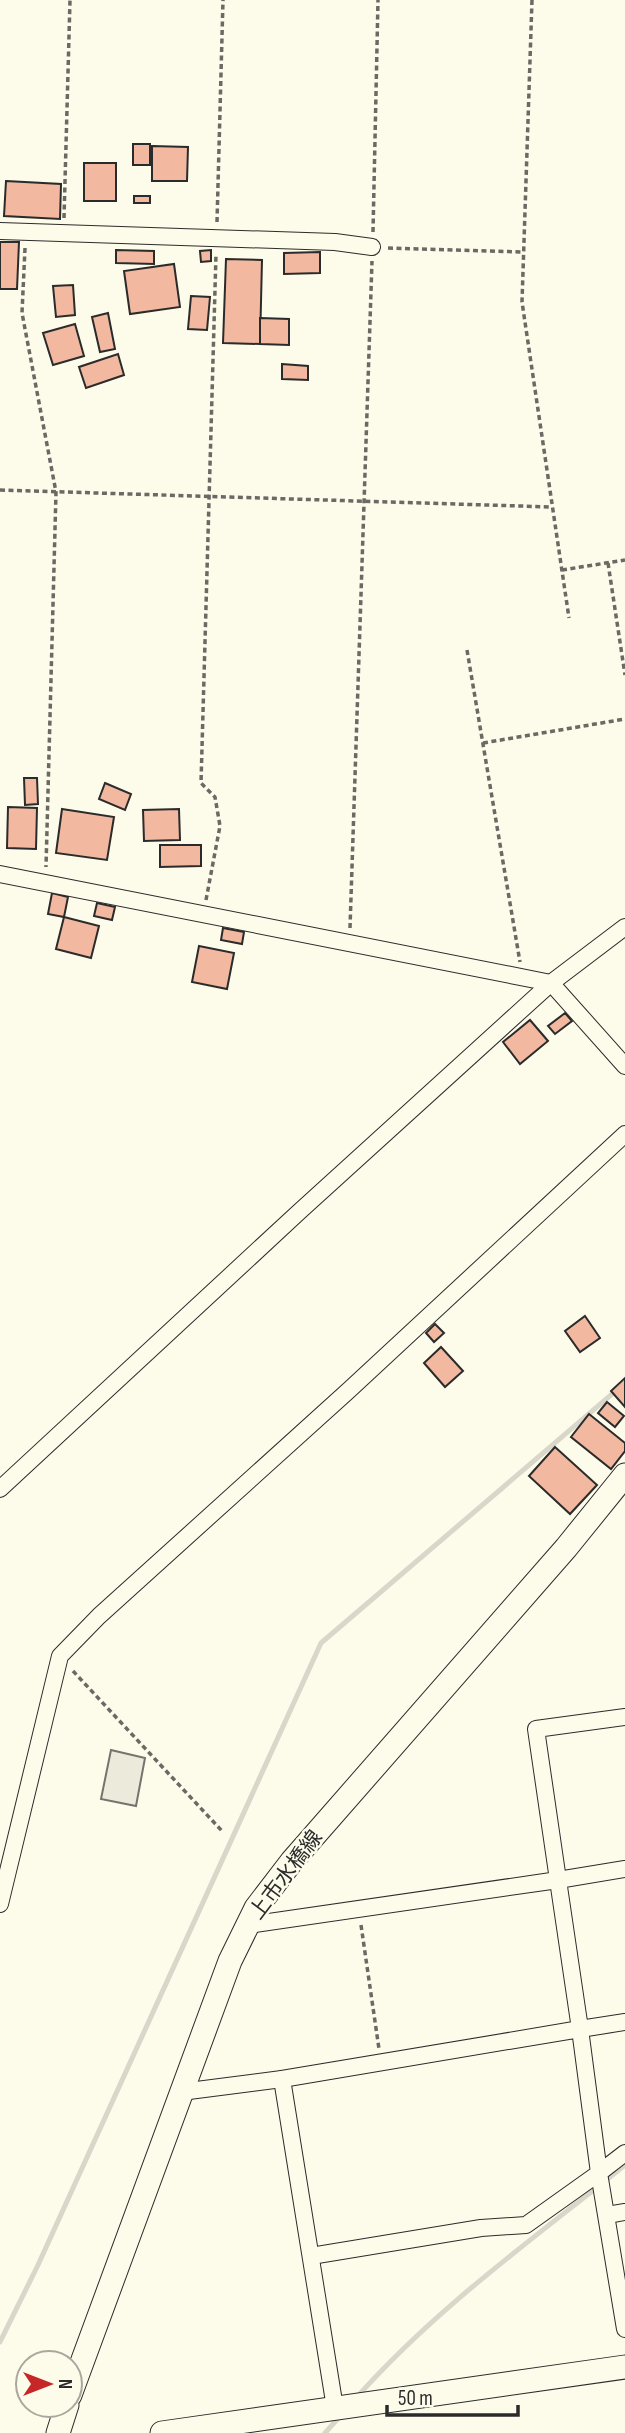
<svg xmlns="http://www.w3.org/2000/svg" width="625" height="2433" viewBox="0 0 625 2433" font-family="'Sofia Sans Condensed','Noto Sans JP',sans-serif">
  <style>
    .green { fill: #ecebdb; stroke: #74746e; stroke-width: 2 }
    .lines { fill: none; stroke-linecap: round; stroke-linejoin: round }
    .stream { stroke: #d8d7c9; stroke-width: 5 }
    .building { fill: #f2b8a0; stroke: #2b2b2b; stroke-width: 2 }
    .minor-casing { stroke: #2b2b2b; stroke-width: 18 }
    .secondary-casing { stroke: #2b2b2b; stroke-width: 25 }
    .path { stroke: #6a6964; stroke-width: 3.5; stroke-dasharray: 5 3.5; stroke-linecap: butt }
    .minor { stroke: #fdfbea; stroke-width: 16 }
    .secondary { stroke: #fdfbea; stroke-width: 23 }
    .labels { text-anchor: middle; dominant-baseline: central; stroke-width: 5; stroke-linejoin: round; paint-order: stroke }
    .street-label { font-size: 21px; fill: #2b2b2b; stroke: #fdfbea }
  </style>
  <rect width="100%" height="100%" fill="#fdfbea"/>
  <polygon class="green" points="111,1750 145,1758 136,1806 101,1799"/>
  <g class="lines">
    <g class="stream">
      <polyline points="0,2342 38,2265 321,1643 625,1383"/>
      <path d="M357 2397C436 2308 533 2239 625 2165"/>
      <polyline points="325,2433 342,2414"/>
    </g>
  </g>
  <g class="building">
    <rect x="133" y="144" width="17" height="21"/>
    <polygon points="152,146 188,147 187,181 152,181"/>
    <rect x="84" y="163" width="32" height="38"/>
    <polygon points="6,181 61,184 60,219 4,216"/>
    <rect x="134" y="196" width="16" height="7"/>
    <polygon points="0,242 19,242 17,289 0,289"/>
    <polygon points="116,250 154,251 154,264 116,263"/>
    <polygon points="211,250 211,261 201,262 200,251"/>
    <polygon points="320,252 320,273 284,274 284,253"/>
    <polygon points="226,259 262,260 260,344 223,343"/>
    <polygon points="174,264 180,307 130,314 124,271"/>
    <polygon points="73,285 75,315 56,317 53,286"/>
    <polygon points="191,296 210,297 207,330 188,329"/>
    <polygon points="108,313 115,349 100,352 92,317"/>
    <polygon points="260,318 289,319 289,345 260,344"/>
    <polygon points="75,324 84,356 53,365 43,333"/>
    <polygon points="118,354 124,375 86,388 79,367"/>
    <polygon points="282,364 308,366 308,380 282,379"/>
    <polygon points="24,778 37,778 38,804 25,805"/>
    <polygon points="105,783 131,794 125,810 99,799"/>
    <polygon points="8,807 37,808 36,849 7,848"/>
    <polygon points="62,809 114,817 107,860 56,853"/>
    <polygon points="179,809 180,840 144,841 143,810"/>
    <polygon points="160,845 201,845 201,866 160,867"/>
    <polygon points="52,893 68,897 64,917 48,914"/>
    <polygon points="97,903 115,907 112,920 94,916"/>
    <polygon points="64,917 99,926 91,958 56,949"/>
    <polygon points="223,928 244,932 242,944 221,940"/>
    <polygon points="199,946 234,953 227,989 192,982"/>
    <polygon points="565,1013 572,1021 555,1034 548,1026"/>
    <polygon points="530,1020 548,1041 520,1064 503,1042"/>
    <polygon points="585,1316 600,1338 580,1352 565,1331"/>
    <polygon points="435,1324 444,1333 434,1342 426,1333"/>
    <polygon points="441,1347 463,1371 445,1387 424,1363"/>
    <polygon points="625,1378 625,1407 611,1391"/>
    <polygon points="607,1402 624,1416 615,1427 598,1413"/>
    <polygon points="589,1414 625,1443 625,1451 611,1469 571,1437"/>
    <polygon points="555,1447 597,1485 570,1514 529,1476"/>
  </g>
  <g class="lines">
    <defs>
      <g id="minor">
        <polyline points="0,231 335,242 372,247"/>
        <polyline points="0,874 551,983 625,1066"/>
        <polyline points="0,1489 300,1211 551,983 625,927"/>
        <polyline points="625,1869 558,1880 580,2029 625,2022"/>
        <polyline points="0,1904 60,1656 99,1616 348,1391 625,1134"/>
        <polyline points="248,1925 558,1880 536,1729 625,1717"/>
        <polyline points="282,2079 335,2408"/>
        <polyline points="181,2092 282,2079 580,2029 599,2173 526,2225 481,2228 311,2256"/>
        <polyline points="625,2153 599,2173 625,2329"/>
        <polyline points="607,2215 625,2212"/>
      </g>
      <g id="secondary">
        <polyline points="70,2395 230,1961 256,1908 292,1861 566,1548 625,1475"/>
        <polyline points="58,2433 67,2405"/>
        <polyline points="162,2433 625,2367"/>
      </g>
    </defs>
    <use href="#minor" class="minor-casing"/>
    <use href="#secondary" class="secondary-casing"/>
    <g class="path">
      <polyline points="532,0 522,302 569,618"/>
      <polyline points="64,218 70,0"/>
      <polyline points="217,222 223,0"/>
      <polyline points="373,232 378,0"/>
      <polyline points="25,248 22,313 56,492 46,867"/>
      <polyline points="388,248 523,252"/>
      <polyline points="0,490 552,507"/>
      <polyline points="608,563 625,675"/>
      <polyline points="562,570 625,560"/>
      <polyline points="467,650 520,962"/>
      <polyline points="483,743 625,719"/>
      <polyline points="206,900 220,826 215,797 201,783 216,254"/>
      <polyline points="350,928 372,261"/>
      <polyline points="73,1671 222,1831"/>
      <polyline points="361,1925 379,2049"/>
    </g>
    <use href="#minor" class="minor"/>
    <use href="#secondary" class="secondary"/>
  </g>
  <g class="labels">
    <g class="street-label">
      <text transform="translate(286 1875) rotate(-53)">上市水橋線</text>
    </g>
  </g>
  <g transform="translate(49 2384) rotate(90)"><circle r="33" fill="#fdfbea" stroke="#a9a89e" stroke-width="2"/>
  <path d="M0-5L12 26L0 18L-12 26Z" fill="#c62828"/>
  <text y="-10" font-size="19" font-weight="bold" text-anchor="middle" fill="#2b2b2b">N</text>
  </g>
  <path d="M387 2405v10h131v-10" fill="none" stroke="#2b2b2b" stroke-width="3.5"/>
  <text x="398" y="2405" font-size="21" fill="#2b2b2b" stroke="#fdfbea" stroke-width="5" paint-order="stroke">50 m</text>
</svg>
